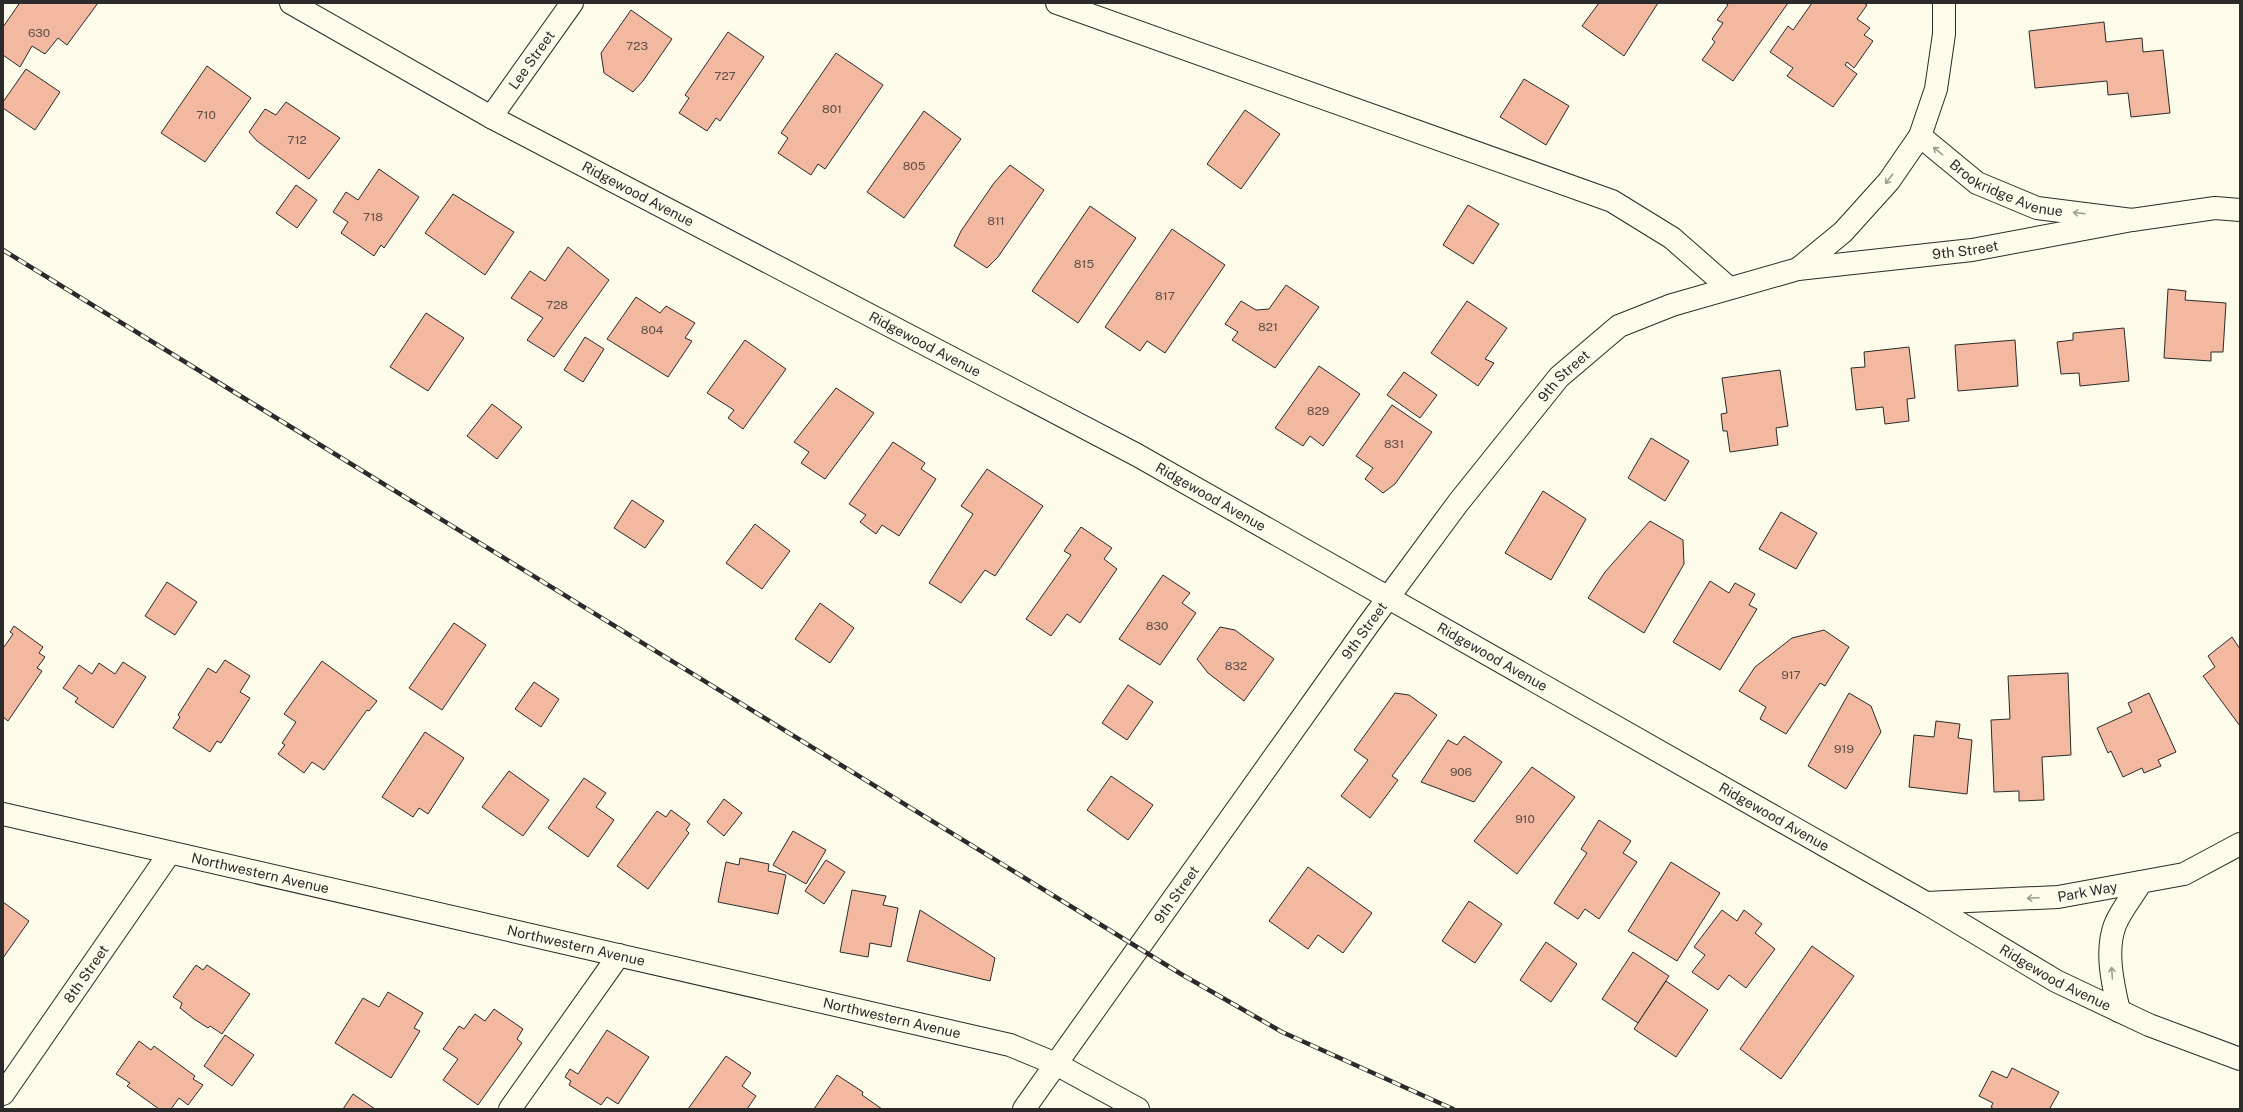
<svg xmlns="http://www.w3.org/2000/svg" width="2243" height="1112" viewBox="0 0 2243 1112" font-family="'Public Sans',sans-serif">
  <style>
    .building { fill: #f2b8a0; stroke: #2b2b2b }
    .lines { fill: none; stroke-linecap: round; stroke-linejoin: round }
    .minor-casing { stroke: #2b2b2b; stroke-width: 24 }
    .minor { stroke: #fdfbea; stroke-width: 22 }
    .rail-casing { stroke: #2b2b2b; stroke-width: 4.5 }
    .rail { stroke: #fdfbea; stroke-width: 3; stroke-dasharray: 9; stroke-linecap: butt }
    .oneway { stroke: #9e9d94 }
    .labels { text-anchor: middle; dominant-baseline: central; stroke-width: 3; stroke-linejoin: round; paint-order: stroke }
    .number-label { font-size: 12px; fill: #5d4e48 }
    .street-label { font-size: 14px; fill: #2b2b2b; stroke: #fdfbea }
  </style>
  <rect width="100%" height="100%" fill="#fdfbea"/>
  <g class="building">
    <polygon points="17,3 98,3 67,45 58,38 45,54 32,46 20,67 3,55 3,27 19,4"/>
    <polygon points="1599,3 1658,3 1624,56 1582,26"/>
    <polygon points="1725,3 1788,3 1733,81 1702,60 1715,42 1712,39 1723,23 1717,20 1728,5"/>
    <polygon points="1812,3 1864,3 1867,5 1857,19 1870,28 1864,35 1873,41 1854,68 1847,62 1845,65 1857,74 1833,107 1787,76 1793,68 1770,52 1788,26 1793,30"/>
    <polygon points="631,10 672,39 643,81 633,92 604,73 601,53"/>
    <polygon points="2104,22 2106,42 2142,38 2143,52 2163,50 2170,113 2131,117 2128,93 2108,95 2107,81 2035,88 2029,31"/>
    <polygon points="728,32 764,57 720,121 716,118 707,131 679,113 689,98 685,95"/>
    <polygon points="836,53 883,85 825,169 818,164 811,175 778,153 788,138 781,133"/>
    <polygon points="207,66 251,98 205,162 161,133"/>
    <polygon points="26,69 60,92 35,130 3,108 3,102"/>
    <polygon points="1524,79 1569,106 1546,145 1500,117"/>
    <polygon points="286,102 340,138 309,179 257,141 249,132 265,109 276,115"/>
    <polygon points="1245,110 1280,134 1241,189 1207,164"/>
    <polygon points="924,111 961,139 904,218 867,192"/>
    <polygon points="1010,165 1044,190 998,257 987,268 954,246 961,231 994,183"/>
    <polygon points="379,169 419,197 384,248 381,245 374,256 341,233 348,222 333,212 346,192 358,200"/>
    <polygon points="296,185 317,200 297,228 276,213"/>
    <polygon points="453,194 514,232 485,275 425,233"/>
    <polygon points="1468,205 1499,224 1473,264 1443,245"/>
    <polygon points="1090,206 1136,238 1078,323 1032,291"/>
    <polygon points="1172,229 1225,265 1165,353 1147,341 1140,351 1105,327"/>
    <polygon points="568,247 609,280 554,357 527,340 543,318 511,298 530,271 545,281"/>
    <polygon points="1286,285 1319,307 1275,368 1232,340 1238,332 1225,324 1241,301 1256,310 1269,309"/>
    <polygon points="2168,289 2186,291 2185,300 2226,303 2223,352 2211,352 2211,361 2164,358"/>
    <polygon points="636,297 660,313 666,306 695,323 685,338 692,341 668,377 607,339"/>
    <polygon points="1467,301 1507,328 1485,359 1494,363 1478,386 1431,353"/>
    <polygon points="426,313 464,338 428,391 390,367"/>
    <polygon points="2124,328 2129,381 2080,386 2079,373 2061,374 2057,342 2073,340 2073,333"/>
    <polygon points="585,337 604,349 583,382 564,370"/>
    <polygon points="745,340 786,369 743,429 728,418 734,410 707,393"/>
    <polygon points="2015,340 2018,386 1958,391 1955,345"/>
    <polygon points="1909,347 1915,398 1907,399 1909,421 1885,424 1883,407 1856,410 1851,368 1865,367 1864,352"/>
    <polygon points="1319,366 1360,394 1323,446 1310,436 1303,446 1275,428"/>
    <polygon points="1780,370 1788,426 1776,428 1778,445 1730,452 1727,431 1723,431 1721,414 1727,413 1722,378"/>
    <polygon points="1404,372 1437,395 1420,418 1387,395"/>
    <polygon points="836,388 874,413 825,479 801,463 809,452 794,442"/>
    <polygon points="492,404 522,427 497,459 467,436"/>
    <polygon points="1392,405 1432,432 1395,484 1383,493 1365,479 1373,468 1356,456"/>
    <polygon points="1651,438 1689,461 1665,501 1628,478"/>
    <polygon points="893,442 925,463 921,469 936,479 899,536 882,525 876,534 860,522 866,515 849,504"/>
    <polygon points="987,469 1043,506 995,576 985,570 961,603 929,583 973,514 961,506"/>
    <polygon points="1543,491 1586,519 1551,580 1505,553"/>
    <polygon points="632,500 664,521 645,548 614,528"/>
    <polygon points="1781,512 1817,533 1796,569 1759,549"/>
    <polygon points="1650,521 1683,540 1684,564 1644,633 1588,598 1605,572"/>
    <polygon points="755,524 790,551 762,589 726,563"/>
    <polygon points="1081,527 1112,548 1104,559 1117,569 1080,623 1067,614 1051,636 1026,619 1071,555 1064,551"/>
    <polygon points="1163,575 1190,593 1182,603 1196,613 1160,665 1119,639"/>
    <polygon points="1710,581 1729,593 1735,583 1755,594 1749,605 1757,609 1720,670 1673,642"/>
    <polygon points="167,582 197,602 175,635 145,616"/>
    <polygon points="820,603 854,628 830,663 795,639"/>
    <polygon points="454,623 486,645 442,710 409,688"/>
    <polygon points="14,626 43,647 39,653 45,657 37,668 42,671 8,721 3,717 3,646 4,647 13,634 10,632"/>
    <polygon points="1220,627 1235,630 1274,659 1244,701 1208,673 1197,659"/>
    <polygon points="1824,630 1849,647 1825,686 1820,683 1786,734 1760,719 1766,707 1739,691 1755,667 1792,638"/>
    <polygon points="2232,637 2240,649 2240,726 2203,676 2215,667 2208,656"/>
    <polygon points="225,660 250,676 240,692 250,698 221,743 217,741 210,752 173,728 180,717 178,715 208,668 216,673"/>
    <polygon points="322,661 377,701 369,711 367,710 324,770 312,762 304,773 278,754 285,745 282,743 296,722 284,714"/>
    <polygon points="123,662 146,677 113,728 75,702 78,698 63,688 79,665 92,674 99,663 115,674"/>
    <polygon points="2068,673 2071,755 2042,757 2044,800 2019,801 2019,791 1994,792 1991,720 2010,719 2008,676"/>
    <polygon points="534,682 559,699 541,727 515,709"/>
    <polygon points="1128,685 1153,702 1127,740 1102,723"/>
    <polygon points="1395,693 1409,695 1437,715 1392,776 1398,780 1370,818 1341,796 1368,760 1354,750"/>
    <polygon points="1849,693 1871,706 1881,732 1846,789 1808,766"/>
    <polygon points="2149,693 2176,752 2158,760 2161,766 2144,773 2142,768 2123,777 2111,751 2108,753 2097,728 2132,712 2128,703"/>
    <polygon points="1936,721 1960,724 1958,738 1972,740 1967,794 1909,787 1914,735 1934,737"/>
    <polygon points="425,732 464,758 428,814 419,808 413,817 382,797"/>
    <polygon points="1464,736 1502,762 1474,802 1421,782 1448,740 1457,745"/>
    <polygon points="1532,767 1575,797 1517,874 1474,841"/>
    <polygon points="509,771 549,800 523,836 482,807"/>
    <polygon points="1111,776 1153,805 1128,840 1087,810"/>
    <polygon points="584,778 606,793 596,807 614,820 588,857 548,828"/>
    <polygon points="724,799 742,813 724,836 707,822"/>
    <polygon points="671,810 690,824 686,830 689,833 648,889 617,866 657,811 666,817"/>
    <polygon points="1599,820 1631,841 1623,853 1637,862 1599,919 1585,909 1578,919 1554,903 1587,853 1581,849"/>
    <polygon points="793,831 826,850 806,884 773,865"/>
    <polygon points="740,858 769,864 768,871 786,875 778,914 718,902 726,862 739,865"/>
    <polygon points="826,860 845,872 824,904 805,891"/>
    <polygon points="1671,862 1720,893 1677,961 1628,931"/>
    <polygon points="1308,867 1372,913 1343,953 1318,935 1308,949 1269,921"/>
    <polygon points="852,890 886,896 883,905 898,908 891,947 870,943 868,957 840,952"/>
    <polygon points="1469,901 1502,924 1475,963 1442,941"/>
    <polygon points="3,902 29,921 3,958"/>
    <polygon points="920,910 995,958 990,981 907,961"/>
    <polygon points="1722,910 1737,921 1744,910 1762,924 1755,933 1775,949 1746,988 1729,975 1718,990 1692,972 1705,955 1694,947"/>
    <polygon points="1546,942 1577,964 1551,1002 1520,980"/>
    <polygon points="1812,946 1854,976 1781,1079 1740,1049"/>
    <polygon points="1633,952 1669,976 1638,1023 1602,999"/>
    <polygon points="196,965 203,970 207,965 250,994 222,1034 210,1026 208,1028 194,1019 180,1008 182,1003 173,997"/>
    <polygon points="1666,981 1708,1010 1676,1057 1634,1029"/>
    <polygon points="388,992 423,1013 414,1028 420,1031 391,1078 335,1043 363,998 379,1007"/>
    <polygon points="494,1009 523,1029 517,1039 522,1043 478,1105 443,1080 458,1059 443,1049 459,1026 464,1029 475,1014 485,1021"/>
    <polygon points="607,1030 649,1057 618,1104 607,1097 601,1105 569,1085 571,1081 565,1077 570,1069 578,1074"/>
    <polygon points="225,1035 254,1055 232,1086 204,1066"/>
    <polygon points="139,1041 151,1050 154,1046 195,1076 193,1079 203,1085 188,1105 179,1098 171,1109 159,1109 127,1086 130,1083 116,1074"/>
    <polygon points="726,1056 751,1073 742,1086 756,1096 747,1109 688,1109"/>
    <polygon points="2012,1068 2059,1092 2050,1108 2053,1109 1994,1109 1991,1107 1993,1103 1979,1096 1992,1071 2007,1078"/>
    <polygon points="837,1075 863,1092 862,1095 882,1109 814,1109"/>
    <polygon points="353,1094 375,1109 343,1109"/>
  </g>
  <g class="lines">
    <defs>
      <g id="minor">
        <path id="s1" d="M291 3 491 117 1137 455 1926 903 2056 981 2149 1025 2240 1059"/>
        <polyline points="1057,3 1612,201 1672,238 1729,288"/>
        <path id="s2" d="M491 117 572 3"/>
        <path id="s3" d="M1920 136 1977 183 2037 208 2132 220 2215 208 2240 210"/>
        <polyline points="1798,269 1843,232 1889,181 1920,136 1936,89 1944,34 1944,3"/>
        <path id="s4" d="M3 814 1010 1045 1056 1064 1138 1109"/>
        <path id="s5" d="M1926 903 2058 897 2184 874 2240 844"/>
        <path d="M2119 1011C2113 985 2105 951 2115 925 2121 910 2133 896 2141 882"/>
        <path id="s6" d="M3 1094 169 854"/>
        <polyline points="510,1109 619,955"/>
        <path id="s7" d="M1024 1109 1368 625 1458 503 1559 377 1619 326 1672 305 1798 269 1972 250 2132 220"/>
      </g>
    </defs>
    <use href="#minor" class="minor-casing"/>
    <use href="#minor" class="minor"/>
    <defs>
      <polyline id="rail" points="3,250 1181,974 1282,1032 1453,1109"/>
    </defs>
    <use href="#rail" class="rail-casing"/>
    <use href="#rail" class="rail"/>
  </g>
  <defs><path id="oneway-shaft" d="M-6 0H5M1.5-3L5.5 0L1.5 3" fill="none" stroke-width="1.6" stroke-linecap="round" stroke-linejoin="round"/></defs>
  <g class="oneway">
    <use href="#oneway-shaft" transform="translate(1938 151) rotate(-141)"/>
    <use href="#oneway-shaft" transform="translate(1889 179) rotate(127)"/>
    <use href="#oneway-shaft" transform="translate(2079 213) rotate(-173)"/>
    <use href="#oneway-shaft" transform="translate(2033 898) rotate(177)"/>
    <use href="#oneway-shaft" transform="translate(2112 973) rotate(-94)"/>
  </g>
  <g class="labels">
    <g class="number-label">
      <text x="39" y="33">630</text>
      <text x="637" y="46">723</text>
      <text x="725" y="76">727</text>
      <text x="832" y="109">801</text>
      <text x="206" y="115">710</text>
      <text x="297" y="140">712</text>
      <text x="914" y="166">805</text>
      <text x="373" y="217">718</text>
      <text x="996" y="221">811</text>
      <text x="1084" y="264">815</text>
      <text x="1165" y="296">817</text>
      <text x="557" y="305">728</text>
      <text x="1268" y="327">821</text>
      <text x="652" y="330">804</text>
      <text x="1318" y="411">829</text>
      <text x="1394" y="444">831</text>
      <text x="1157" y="626">830</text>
      <text x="1236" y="666">832</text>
      <text x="1791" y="675">917</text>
      <text x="1844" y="749">919</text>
      <text x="1461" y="772">906</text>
      <text x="1525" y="819">910</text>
    </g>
    <g class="street-label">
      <text stroke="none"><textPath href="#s2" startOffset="70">Lee Street</textPath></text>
      <text stroke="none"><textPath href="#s3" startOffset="103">Brookridge Avenue</textPath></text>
      <text stroke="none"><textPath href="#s1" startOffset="396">Ridgewood Avenue</textPath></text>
      <text stroke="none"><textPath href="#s7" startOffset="1342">9th Street</textPath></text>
      <text stroke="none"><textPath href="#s1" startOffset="720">Ridgewood Avenue</textPath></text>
      <text stroke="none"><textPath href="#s7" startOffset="911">9th Street</textPath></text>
      <text stroke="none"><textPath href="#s1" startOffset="1044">Ridgewood Avenue</textPath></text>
      <text stroke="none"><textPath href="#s7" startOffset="587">9th Street</textPath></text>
      <text stroke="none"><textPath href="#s1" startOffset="1368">Ridgewood Avenue</textPath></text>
      <text stroke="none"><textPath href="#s1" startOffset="1692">Ridgewood Avenue</textPath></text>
      <text stroke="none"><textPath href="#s4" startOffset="264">Northwestern Avenue</textPath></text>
      <text stroke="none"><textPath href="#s5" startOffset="162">Park Way</textPath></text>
      <text stroke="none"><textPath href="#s7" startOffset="263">9th Street</textPath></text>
      <text stroke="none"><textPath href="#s4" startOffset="588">Northwestern Avenue</textPath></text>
      <text stroke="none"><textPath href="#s6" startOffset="146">8th Street</textPath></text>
      <text stroke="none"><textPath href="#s1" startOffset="2016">Ridgewood Avenue</textPath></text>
      <text stroke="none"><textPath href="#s4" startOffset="912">Northwestern Avenue</textPath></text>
    </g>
  </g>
  <rect width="2243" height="1112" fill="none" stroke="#2b2b2b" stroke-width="8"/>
</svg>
